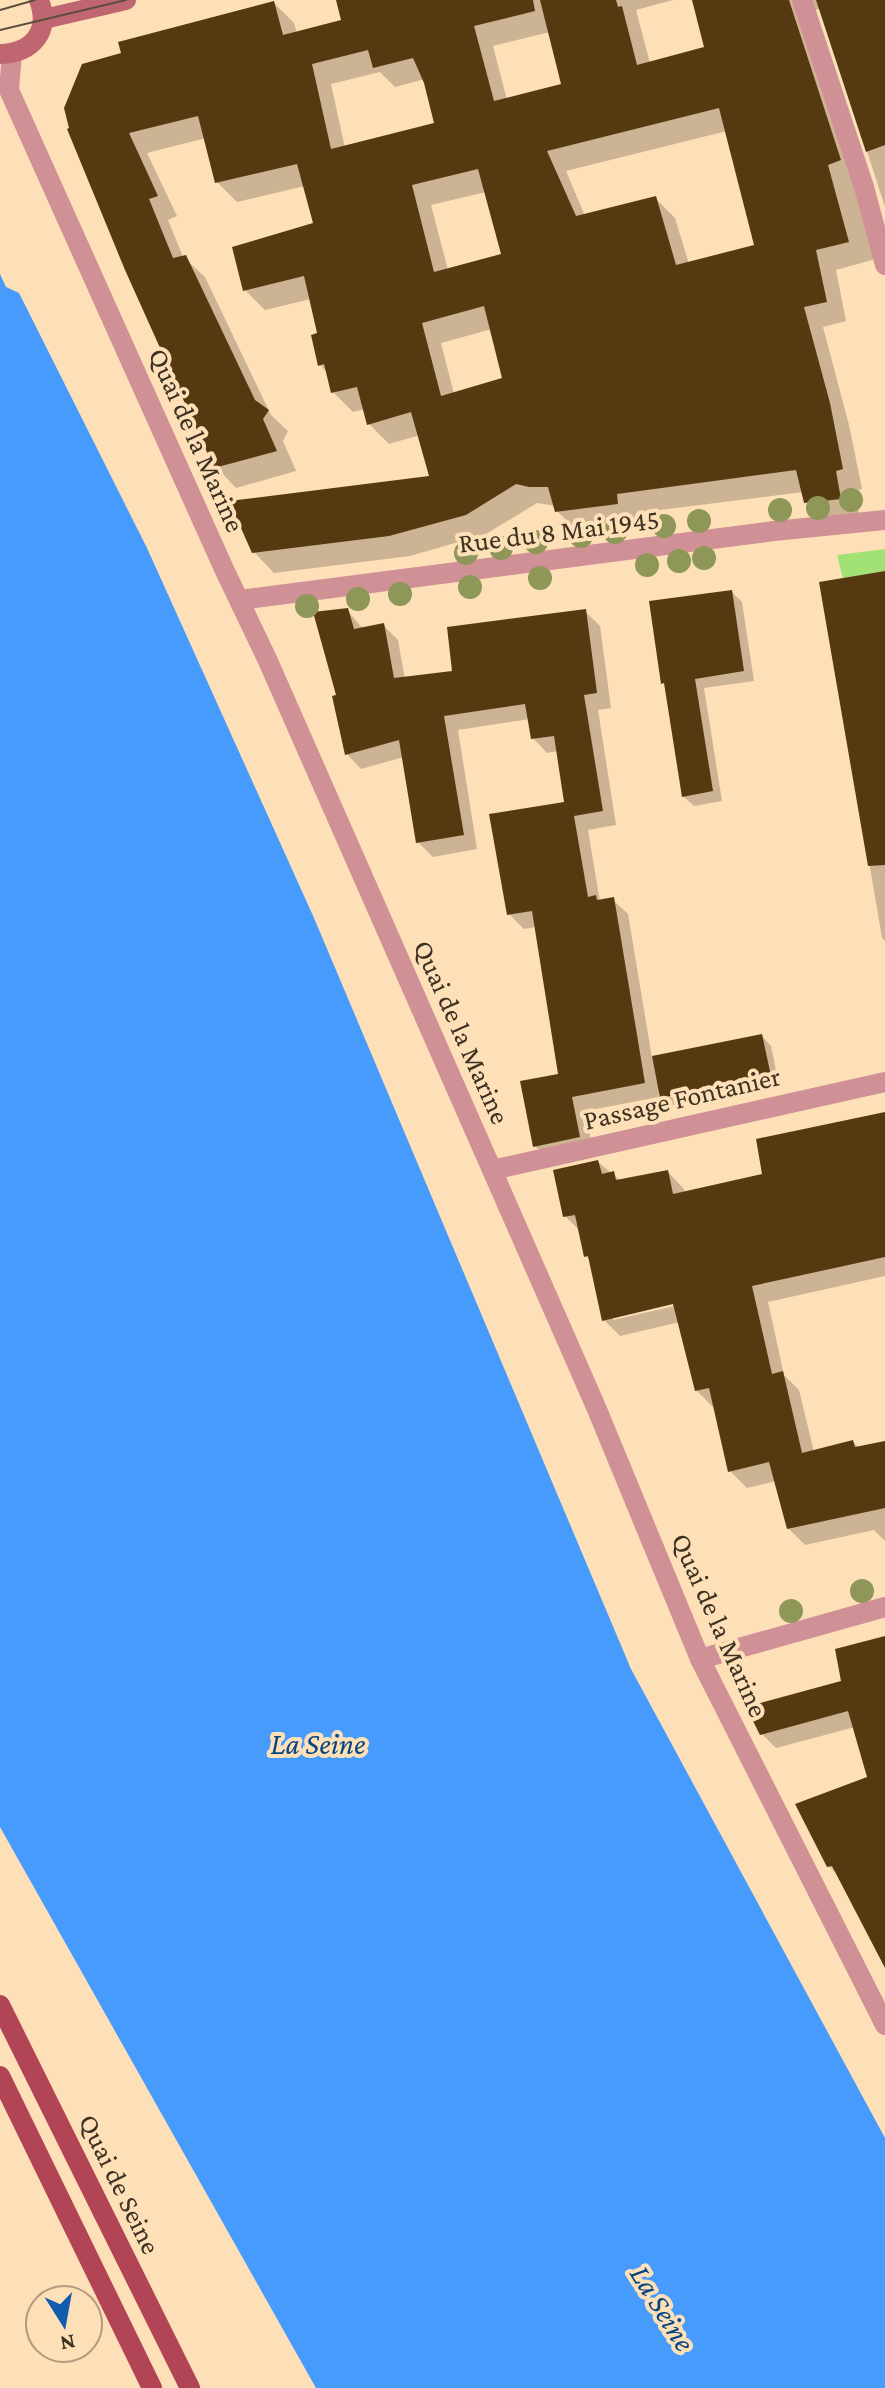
<svg xmlns="http://www.w3.org/2000/svg" width="885" height="2388" viewBox="0 0 885 2388" font-family="'Crimson Pro',serif">
  <style>
    .green { fill: #a1e175 }
    .water { fill: #469bfd }
    .shadow { fill: #0003; fill-rule: evenodd }
    .building { fill: #553a11; fill-rule: evenodd }
    .lines { fill: none; stroke-linecap: round; stroke-linejoin: round }
    .service { stroke: #cf9196; stroke-width: 20 }
    .minor { stroke: #cf9196; stroke-width: 20 }
    .tertiary { stroke: #cf9196; stroke-width: 20 }
    .secondary { stroke: #bf6670; stroke-width: 20 }
    .primary { stroke: #b14455; stroke-width: 20 }
    .tram { stroke: #5c4e3a; stroke-width: 2 }
    .tree { fill: #8e9757 }
    .labels { text-anchor: middle; dominant-baseline: central; stroke-width: 8; stroke-linejoin: round; paint-order: stroke }
    .street-label { font-size: 28px; fill: #3d3222; stroke: #fee0b8 }
    .water-label { font-size: 30px; font-style: italic; fill: #074582; stroke: #fee0b8 }
  </style>
  <rect width="100%" height="100%" fill="#fee0b8"/>
  <polygon class="green" points="885,549 885,571 843,578 837,555"/>
  <polygon class="water" points="0,274 6,287 19,293 147,548 314,918 631,1669 885,2138 885,2388 316,2388 0,1827"/>
  <g class="shadow">
    <path d="M338 0H673L636 10 650 63 706 49 694 0H885V207L821 8 811 12 883 257 836 270 846 321 823 327 849 425 862 489 855 491 860 519 826 522 806 502 803 492 636 513 637 524 577 531 557 511 556 506 537 503 486 534 410 556 274 573 254 552 432 478 420 435 389 444 369 424 365 409 353 412 333 392 328 373 320 365 319 334 311 299 265 310 245 290 315 224 305 186 237 202 217 182 206 138 147 153 177 216 168 220 183 257 205 277 271 415 288 431 283 441 296 471 236 488 216 467 69 130 274 3 294 23 297 34 344 22ZM550 32 564 85 507 100 493 46ZM380 72 395 87 425 79 436 125 345 148 331 84ZM727 131 756 247 689 264 675 218 655 198 585 216 566 171ZM486 192 503 255 448 270 431 205ZM492 329 504 379 454 394 441 343Z"/>
    <polygon points="885,573 885,941 882,938 822,583"/>
    <polygon points="732,592 742,602 754,681 704,688 722,801 694,806 683,796 666,686 663,683"/>
    <polygon points="347,610 363,629 383,625 398,640 405,679 454,673 585,611 600,626 611,708 598,710 616,825 588,830 600,902 613,900 628,914 652,1058 762,1036 771,1046 779,1085 671,1106 658,1093 659,1097 585,1111 593,1151 550,1161 535,1146 561,1075 536,927 524,929 509,914 566,803 558,751 547,753 533,738 530,719 458,730 477,849 433,857 418,842 404,757 361,769 347,754"/>
    <path d="M885 1114V1276L768 1302 784 1375 799 1390 814 1452 853 1442 859 1448 885 1443V1541L874 1530 805 1545 788 1528 776 1481 747 1488 730 1471 716 1406 713 1407 696 1390 680 1322 620 1336 604 1320 591 1261 586 1256 580 1231 565 1216 598 1162 621 1181 668 1172 684 1189 685 1193 765 1176ZM683 1300V1304L613 1320V1316Z"/>
    <polygon points="885,1638 885,1966 840,1877 829,1866 869,1778 855,1727 776,1748 762,1734 845,1682"/>
  </g>
  <g class="building">
    <path d="M336 0H533L535 11 474 26 494 101 561 84 540 0H616L618 7 622 6 637 65 704 47 692 0H789L841 160 828 165 849 242 816 250 827 302 804 307 830 403 843 469 836 471 841 499 804 503 796 470 617 494 618 504 555 512 548 487H529L516 484 466 515 389 536 252 553 229 501 429 476 411 412 367 425 357 387 331 393 324 364 318 366 311 335 317 333 304 276 243 291 232 247 313 223 297 164 215 183 198 116 129 133 158 196 149 199 173 258 186 255 255 400 269 410 263 419 277 451 214 468 125 270 67 129 69 128 64 108 82 64 121 53 118 42 274 1 283 35 341 20ZM368 50 373 68 413 58 424 83 434 123 331 149 312 64ZM719 108 754 245 676 265 656 196 576 216 547 151ZM478 169 501 254 434 272 412 185ZM484 306 502 378 441 396 422 323Z"/>
    <polygon points="816,0 885,0 885,145 866,152"/>
    <polygon points="885,571 885,865 868,866 819,582"/>
    <polygon points="732,590 744,671 695,679 713,791 682,797 664,683 661,684 649,601"/>
    <polygon points="348,608 354,629 384,623 394,678 452,671 447,627 586,609 597,693 584,695 603,811 574,816 588,897 596,895 597,900 614,897 645,1083 572,1097 580,1137 533,1147 520,1081 558,1074 532,911 507,915 489,814 564,802 554,736 531,739 525,704 444,716 464,835 416,843 399,740 345,755 332,696 336,695 313,612"/>
    <polygon points="762,1034 771,1076 660,1098 652,1056"/>
    <polygon points="885,1112 885,1257 752,1286 772,1374 783,1371 802,1453 853,1440 855,1447 885,1441 885,1508 787,1529 769,1462 728,1472 709,1388 695,1391 673,1304 602,1321 588,1256 584,1257 575,1215 563,1217 553,1170 598,1160 602,1174 614,1171 616,1180 668,1170 673,1194 762,1174 756,1139"/>
    <polygon points="885,1636 885,1968 832,1866 827,1867 795,1804 867,1777 848,1711 760,1735 746,1707 841,1681 835,1649"/>
  </g>
  <g class="lines">
    <polyline class="service" points="492,1170 885,1082"/>
    <g class="minor">
      <polyline points="802,0 864,187 885,265"/>
      <polyline points="240,600 774,531 885,520"/>
      <polyline points="700,1659 885,1607"/>
    </g>
    <polyline class="tertiary" points="12,54 9,90 224,569 268,661 492,1170 596,1407 700,1659 885,2025"/>
    <g class="secondary">
      <polyline points="44,19 126,0"/>
      <path d="M0 54C32 53 51 32 39 0"/>
    </g>
    <g class="primary">
      <polyline points="0,2005 190,2388"/>
      <polyline points="0,2076 152,2388"/>
    </g>
    <g class="tram">
      <polyline points="0,10 35,0"/>
      <polyline points="0,30 126,0"/>
    </g>
  </g>
  <g class="tree">
    <circle cx="851" cy="500" r="12"/>
    <circle cx="818" cy="508" r="12"/>
    <circle cx="780" cy="510" r="12"/>
    <circle cx="699" cy="521" r="12"/>
    <circle cx="664" cy="526" r="12"/>
    <circle cx="615" cy="532" r="12"/>
    <circle cx="581" cy="536" r="12"/>
    <circle cx="536" cy="542" r="12"/>
    <circle cx="501" cy="548" r="12"/>
    <circle cx="466" cy="553" r="12"/>
    <circle cx="704" cy="558" r="12"/>
    <circle cx="679" cy="561" r="12"/>
    <circle cx="647" cy="565" r="12"/>
    <circle cx="540" cy="578" r="12"/>
    <circle cx="470" cy="587" r="12"/>
    <circle cx="400" cy="594" r="12"/>
    <circle cx="358" cy="599" r="12"/>
    <circle cx="307" cy="606" r="12"/>
    <circle cx="862" cy="1591" r="12"/>
    <circle cx="791" cy="1611" r="12"/>
  </g>
  <g class="labels">
    <g class="street-label">
      <text transform="translate(197 440) rotate(66)">Quai de la Marine</text>
      <text transform="translate(559 531) rotate(-7)">Rue du 8 Mai 1945</text>
      <text transform="translate(462 1032) rotate(66)">Quai de la Marine</text>
      <text transform="translate(682 1098) rotate(-13)">Passage Fontanier</text>
      <text transform="translate(720 1625) rotate(66)">Quai de la Marine</text>
      <text transform="translate(120 2184) rotate(64)">Quai de Seine</text>
    </g>
    <g class="water-label">
      <text x="318" y="1743">La Seine</text>
      <text transform="translate(663 2308) rotate(58)">La Seine</text>
    </g>
  </g>
  <g transform="translate(64 2324) rotate(169)"><circle r="38" fill="#fee0b8" stroke="#b19a7c" stroke-width="2"/>
  <path d="M0-6L14 30L0 20L-14 30Z" fill="#0f5dac"/>
  <text y="-12" font-size="22" font-weight="bold" text-anchor="middle" fill="#3d3222">N</text>
  </g>
</svg>
